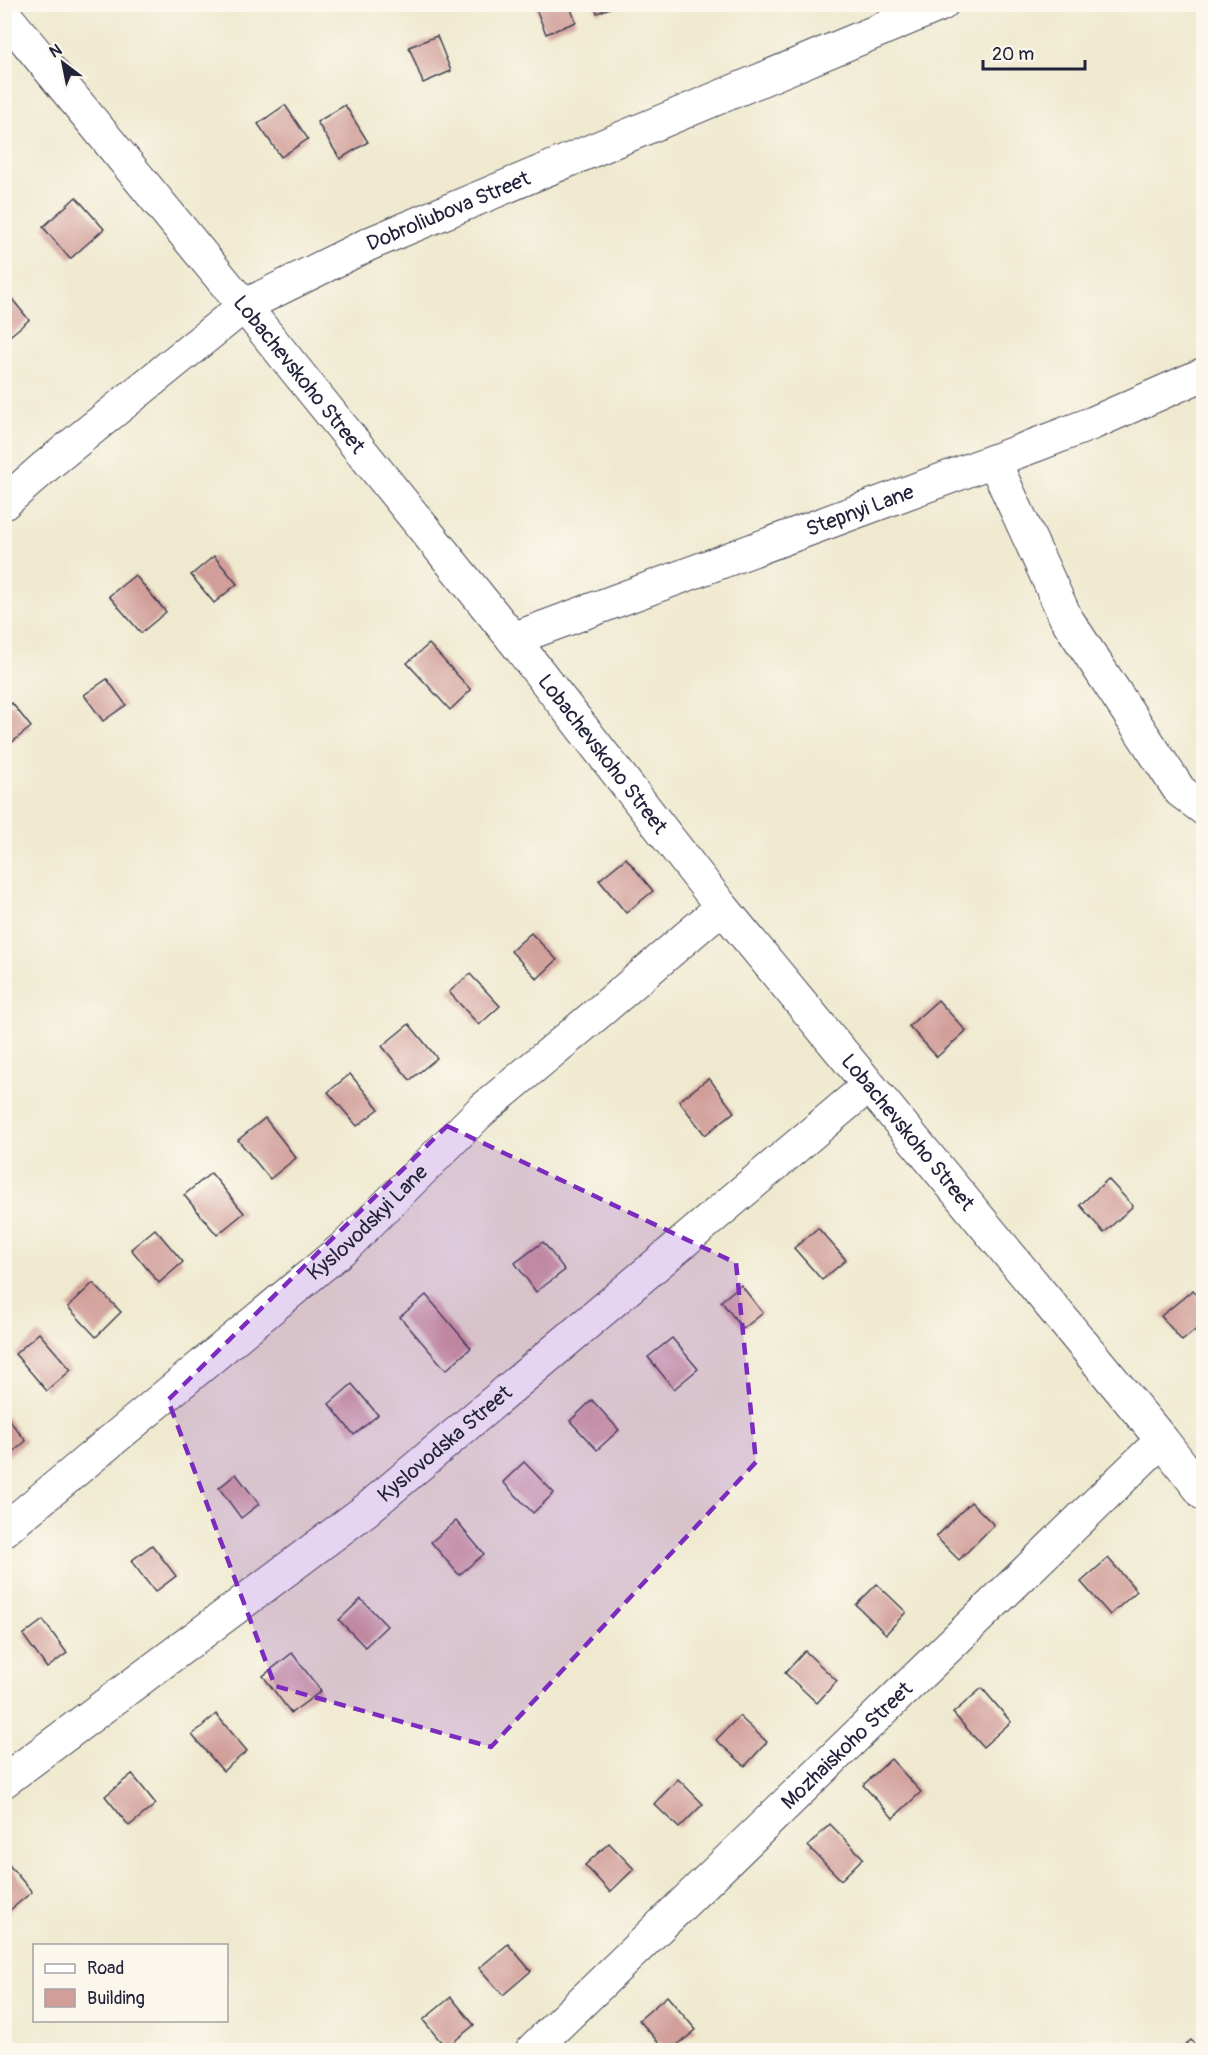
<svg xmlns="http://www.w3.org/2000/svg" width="1208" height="2055" viewBox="0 0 1208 2055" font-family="Pangolin,sans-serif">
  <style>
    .building { fill: #d19e9a }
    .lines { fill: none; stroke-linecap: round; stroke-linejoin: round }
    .minor-casing { stroke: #414051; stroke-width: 35 }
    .minor { stroke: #fff; stroke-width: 33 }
    .marked { fill: #7b2cbf; fill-opacity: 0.2; stroke: #7b2cbf; stroke-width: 4.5; stroke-dasharray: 12 8; stroke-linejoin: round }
    .labels { text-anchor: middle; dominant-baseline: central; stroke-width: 4.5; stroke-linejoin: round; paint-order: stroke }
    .street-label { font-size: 21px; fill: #22223b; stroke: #fbf7ec }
  </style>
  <rect width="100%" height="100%" fill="#fbf7ec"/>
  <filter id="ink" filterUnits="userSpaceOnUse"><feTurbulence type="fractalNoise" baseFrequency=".0167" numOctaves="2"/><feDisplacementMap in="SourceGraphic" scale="12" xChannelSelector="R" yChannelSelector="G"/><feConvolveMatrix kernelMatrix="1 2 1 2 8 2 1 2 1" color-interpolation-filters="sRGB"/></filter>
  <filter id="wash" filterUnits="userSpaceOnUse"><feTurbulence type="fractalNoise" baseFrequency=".008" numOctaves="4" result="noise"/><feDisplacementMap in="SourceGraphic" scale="24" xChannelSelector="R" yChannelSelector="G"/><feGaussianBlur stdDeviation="1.35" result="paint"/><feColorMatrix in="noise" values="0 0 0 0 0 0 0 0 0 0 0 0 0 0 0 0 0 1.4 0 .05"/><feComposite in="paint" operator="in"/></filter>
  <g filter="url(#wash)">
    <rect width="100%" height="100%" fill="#efe9cf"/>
    <g id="blocks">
      <g class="building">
        <polygon points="534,4 569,4 576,22 546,34"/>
        <polygon points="594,4 618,4 618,5 597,13"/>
        <polygon points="437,36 451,71 423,83 409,47"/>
        <polygon points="285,105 308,139 281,157 258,124"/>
        <polygon points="345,105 368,142 340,159 317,122"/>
        <polygon points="76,197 104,229 70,259 43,227"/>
        <polygon points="4,289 29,320 4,341"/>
        <polygon points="214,556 237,584 214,603 191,575"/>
        <polygon points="135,575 166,612 141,633 109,596"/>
        <polygon points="429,644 471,690 450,710 407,663"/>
        <polygon points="107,679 126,705 103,721 84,695"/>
        <polygon points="12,703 31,727 5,748 5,710"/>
        <polygon points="626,858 653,891 626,913 599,880"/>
        <polygon points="531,933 557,960 537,979 511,951"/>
        <polygon points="470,974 500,1006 479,1025 449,992"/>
        <polygon points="938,1000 966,1031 937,1057 909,1026"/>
        <polygon points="409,1024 437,1058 410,1080 382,1046"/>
        <polygon points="350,1074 379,1109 357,1126 328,1092"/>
        <polygon points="709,1078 734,1112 705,1135 679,1101"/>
        <polygon points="265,1118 296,1158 270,1179 238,1140"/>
        <polygon points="211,1173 244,1213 217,1235 184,1195"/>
        <polygon points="1108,1179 1133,1206 1104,1233 1080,1205"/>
        <polygon points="818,1228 846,1260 822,1280 794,1248"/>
        <polygon points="155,1229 183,1262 159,1283 131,1249"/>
        <polygon points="543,1242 565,1270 536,1292 515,1263"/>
        <polygon points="93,1283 121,1312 96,1337 68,1307"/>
        <polygon points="741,1285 763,1313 743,1329 721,1301"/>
        <polygon points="1193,1290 1204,1302 1204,1323 1182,1341 1161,1316"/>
        <polygon points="426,1295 471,1348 446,1370 400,1317"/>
        <polygon points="39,1333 71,1370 47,1391 15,1354"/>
        <polygon points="672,1338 698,1369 674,1389 648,1357"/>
        <polygon points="352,1384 378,1415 354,1435 329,1404"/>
        <polygon points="592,1400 619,1430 597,1450 570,1421"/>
        <polygon points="5,1415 26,1441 5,1459"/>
        <polygon points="524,1462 554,1493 533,1513 503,1482"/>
        <polygon points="236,1474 259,1504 241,1518 219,1488"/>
        <polygon points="971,1502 994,1525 959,1560 936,1537"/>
        <polygon points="456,1521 484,1554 459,1575 431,1542"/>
        <polygon points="152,1545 176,1576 155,1592 131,1561"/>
        <polygon points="1108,1558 1137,1591 1110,1615 1081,1582"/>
        <polygon points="877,1584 906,1612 886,1634 856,1605"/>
        <polygon points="361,1599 387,1626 365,1647 339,1620"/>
        <polygon points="43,1620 67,1653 47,1668 23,1635"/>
        <polygon points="805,1651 837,1681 817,1703 785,1673"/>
        <polygon points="292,1653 321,1691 291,1713 263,1676"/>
        <polygon points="982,1688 1011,1722 983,1747 953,1713"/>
        <polygon points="216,1714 247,1751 223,1771 192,1735"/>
        <polygon points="739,1716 767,1742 745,1766 716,1740"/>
        <polygon points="891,1759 921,1792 893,1818 863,1785"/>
        <polygon points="132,1774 156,1804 129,1826 105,1796"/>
        <polygon points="678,1779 703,1804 679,1828 654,1804"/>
        <polygon points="830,1824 863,1858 841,1880 808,1846"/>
        <polygon points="609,1843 634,1869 610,1892 585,1865"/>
        <polygon points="4,1859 32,1892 4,1915"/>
        <polygon points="508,1944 531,1971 503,1995 479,1968"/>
        <polygon points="667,1996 696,2030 671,2050 665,2050 639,2020"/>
        <polygon points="451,1997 474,2025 446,2048 423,2020"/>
        <polygon points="1191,2040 1199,2050 1178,2050"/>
      </g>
    </g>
  </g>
  <g filter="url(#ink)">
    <use href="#blocks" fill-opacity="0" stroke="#414051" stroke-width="1.5"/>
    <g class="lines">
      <defs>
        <g id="minor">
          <path id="s1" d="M4 14 244 306 513 639 722 907 1162 1440 1204 1494"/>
          <polyline points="994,461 1066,618 1180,791 1204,809"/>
          <path id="s2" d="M4 503 46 466 244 306 369 244 942 4"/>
          <path id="s3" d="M513 639 1036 445 1093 423 1204 374"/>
          <path id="s4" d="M4 1530 347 1245 481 1111 605 1007 722 907"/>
          <path id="s5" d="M4 1781 366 1510 868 1086"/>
          <path id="s6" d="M532 2050 1162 1440"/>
        </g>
      </defs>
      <use href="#minor" class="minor-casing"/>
      <use href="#minor" class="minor"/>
    </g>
  </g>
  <path class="marked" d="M447 1126 736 1263 756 1462 491 1747 275 1686 168 1400Z"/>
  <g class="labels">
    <g class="street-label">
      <text stroke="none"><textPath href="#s2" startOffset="536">Dobroliubova Street</textPath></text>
      <text stroke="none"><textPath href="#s1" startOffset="466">Lobachevskoho Street</textPath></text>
      <text stroke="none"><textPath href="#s3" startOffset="370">Stepnyi Lane</textPath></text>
      <text stroke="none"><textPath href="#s1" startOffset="952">Lobachevskoho Street</textPath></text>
      <text stroke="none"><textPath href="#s1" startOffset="1438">Lobachevskoho Street</textPath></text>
      <text stroke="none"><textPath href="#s4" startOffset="476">Kyslovodskyi Lane</textPath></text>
      <text stroke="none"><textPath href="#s5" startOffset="555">Kyslovodska Street</textPath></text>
      <text stroke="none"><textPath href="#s6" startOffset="438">Mozhaiskoho Street</textPath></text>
    </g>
  </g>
  <rect width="1208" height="2055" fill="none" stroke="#fbf7ec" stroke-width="24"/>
  <rect x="33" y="1944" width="195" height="78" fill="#fbf7ec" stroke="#a4a2a5" stroke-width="1.5"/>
  <rect x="45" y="1964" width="30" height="9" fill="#ffffff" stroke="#a4a2a5" stroke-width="1.5"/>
  <text x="87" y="1974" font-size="18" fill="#22223b">Road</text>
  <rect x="45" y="1989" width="30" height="18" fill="#d19e9a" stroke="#a4a2a5" stroke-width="1.5"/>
  <text x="87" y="2004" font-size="18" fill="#22223b">Building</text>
  <g transform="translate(63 63) rotate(328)" stroke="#fbf7ec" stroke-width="4.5" paint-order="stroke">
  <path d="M0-4.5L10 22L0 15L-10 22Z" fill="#22223b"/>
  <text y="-9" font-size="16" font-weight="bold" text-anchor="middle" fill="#22223b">N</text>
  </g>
  <path d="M983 60v9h102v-9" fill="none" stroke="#22223b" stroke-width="3"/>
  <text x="992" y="60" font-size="18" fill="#22223b" stroke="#fbf7ec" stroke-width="4.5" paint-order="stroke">20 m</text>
</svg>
